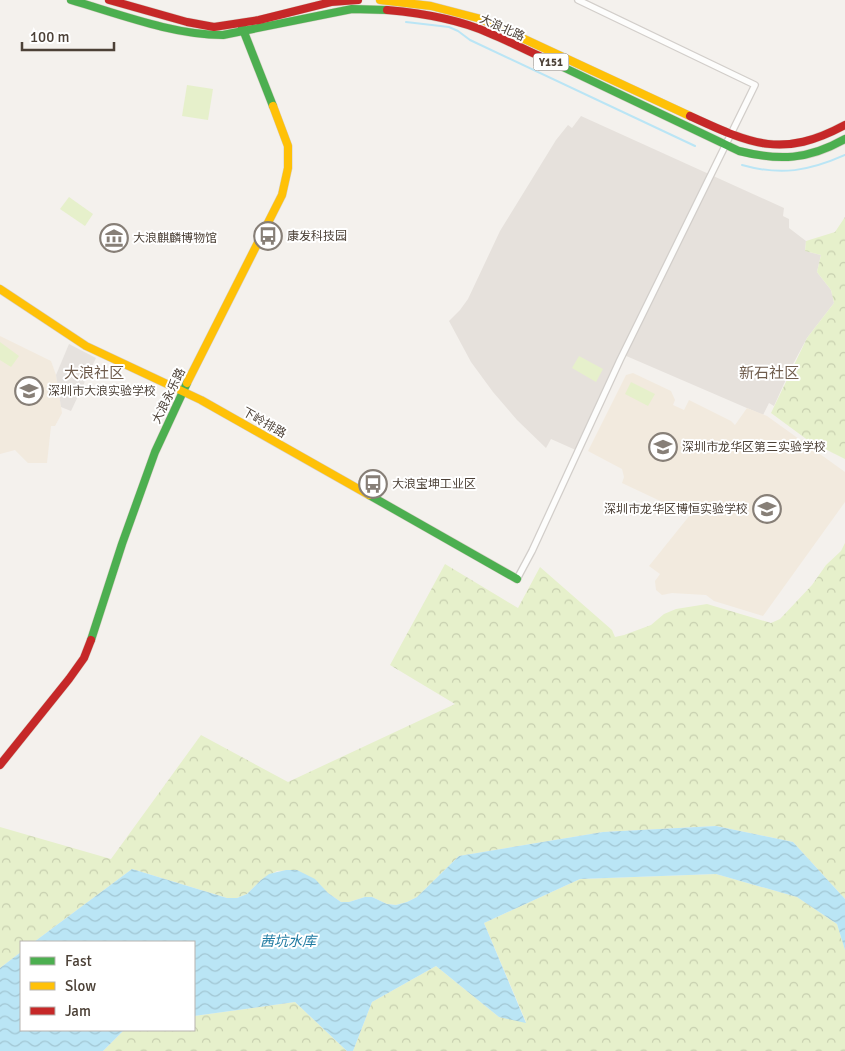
<svg xmlns="http://www.w3.org/2000/svg" width="845" height="1051" viewBox="0 0 845 1051" font-family="Signika,'Noto Sans SC',sans-serif">
  <style>
    .industrial { fill: #e6e1dc }
    .education { fill: #f2eade }
    .forest { fill: url(#forest-crowns) }
    .pitch { fill: #e6f0cb }
    .parking { fill: #e6e2de }
    .water { fill: url(#water-waves) }
    .lines { fill: none; stroke-linecap: round; stroke-linejoin: round }
    .stream { stroke: #bae5f5; stroke-width: 2 }
    .street-casing { stroke: #d2ceca; stroke-width: 8 }
    .fast-casing { stroke: #d6cfc4; stroke-width: 9 }
    .slow-casing { stroke: #d6cfc4; stroke-width: 9 }
    .jam-casing { stroke: #d6cfc4; stroke-width: 9 }
    .street { stroke: #fdfdfc; stroke-width: 5.5 }
    .fast { stroke: #4caf50; stroke-width: 8 }
    .slow { stroke: #ffc107; stroke-width: 8 }
    .jam { stroke: #c62828; stroke-width: 8 }
    .labels { text-anchor: middle; dominant-baseline: central; stroke-width: 4; stroke-linejoin: round; paint-order: stroke }
    .shield { fill: #fff; stroke: #827a73; stroke-width: 1 }
    .shield-label { font-size: 11px; font-weight: bold; fill: #4c4137 }
    .street-label { font-size: 12px; fill: #4c4137; stroke: #fff }
    .poi-label { font-size: 12px; fill: #4c4137; stroke: #fff; text-anchor: start }
    .water-label { font-size: 14px; font-style: italic; fill: #1f7ba2; stroke: #fff }
    .quarter-label { font-size: 15px; fill: #705d4d; stroke: #fff }
  </style>
  <defs>
    <pattern id="forest-crowns" width="20" height="18" patternUnits="userSpaceOnUse" patternTransform="scale(1.25)"><rect width="20" height="18" fill="#e6f0cb"/><path d="M2 6a3 3 0 1 1 6 0M12 15a3 3 0 1 1 6 0" fill="none" stroke="#c7cfaf"/></pattern>
    <pattern id="water-waves" width="16" height="10" patternUnits="userSpaceOnUse" patternTransform="scale(1.25)"><rect width="16" height="10" fill="#bae5f5"/><path d="M0 5q4-4 8 0t8 0" fill="none" stroke="#a2c6d3"/></pattern>
  </defs>
  <rect width="100%" height="100%" fill="#f4f1ed"/>
  <polygon class="industrial" points="581,116 784,208 783,216 789,219 789,228 806,241 805,251 821,255 817,272 831,290 834,303 807,338 792,366 774,406 769,403 763,415 624,355 578,451 551,439 546,448 517,420 493,392 471,362 449,321 460,310 468,299 500,231 556,140 568,125 572,128"/>
  <g class="education">
    <polygon points="0,336 51,361 56,375 62,413 55,426 51,426 47,463 28,463 15,450 0,454"/>
    <polygon points="633,373 671,391 675,400 673,405 684,410 689,400 731,421 735,425 747,408 767,416 845,472 845,502 763,616 714,601 706,595 672,593 662,595 656,590 655,581 660,574 649,566 690,515 622,483 624,477 622,469 588,451 626,375"/>
  </g>
  <g class="forest">
    <polygon points="845,217 845,459 809,441 771,413 807,338 834,303 831,290 817,272 821,255 805,251 806,241 835,232"/>
    <polygon points="845,543 845,899 793,842 716,826 603,832 459,856 417,897 407,902 396,905 387,904 372,897 365,897 349,902 341,902 328,893 321,886 297,870 277,871 261,880 247,894 237,898 227,898 132,869 34,942 21,942 21,952 0,968 0,827 111,859 201,735 288,782 455,704 390,665 445,564 518,608 540,567 612,630 615,637 624,635 651,625 664,614 676,609 707,604 771,623 780,619 812,585 826,565 841,551"/>
    <polygon points="716,874 797,897 837,924 845,950 845,1051 353,1051 372,1002 436,966 499,1017 526,1022 484,923 580,879"/>
    <polygon points="295,1002 347,1051 103,1051 124,1030 194,1030 194,1016"/>
  </g>
  <g class="pitch">
    <polygon points="187,85 213,89 208,120 182,116"/>
    <polygon points="69,197 93,214 85,226 60,209"/>
    <polygon points="0,342 19,356 11,367 0,360"/>
    <polygon points="579,356 603,369 596,382 572,368"/>
    <polygon points="631,382 655,394 648,406 625,394"/>
  </g>
  <polygon class="parking" points="69,344 96,358 71,411 61,407 56,375"/>
  <g class="water">
    <polygon points="716,826 793,842 845,899 845,950 837,924 797,897 716,874 580,879 484,923 526,1023 499,1017 436,966 372,1002 353,1051 347,1051 295,1002 194,1016 194,942 34,942 132,869 227,898 237,898 247,894 261,880 269,874 286,870 297,870 315,879 328,893 341,902 349,902 365,897 372,897 387,904 396,905 407,902 417,897 459,856 603,832"/>
    <polygon points="21,952 21,1030 124,1030 103,1051 0,1051 0,968"/>
  </g>
  <g class="lines">
    <g class="stream">
      <polyline points="406,22 449,27 458,31 470,40 695,146"/>
      <path d="M742 165C781 176 809 171 845 155"/>
    </g>
    <defs>
      <polyline id="street" points="517,579 532,551 620,360 755,85 578,0"/>
      <g id="fast">
        <path d="M71 0C119 14 173 35 223 35L352 9 387 10"/>
        <polyline points="242,27 273,106"/>
        <path d="M546 59 739 151C779 161 808 160 845 139"/>
        <polyline points="369,495 517,579"/>
        <polyline points="91,640 122,544 155,452 187,383"/>
      </g>
      <g id="slow">
        <polyline points="380,0 431,6 481,19 690,116"/>
        <polyline points="0,289 86,346 201,400 369,495"/>
        <polyline points="187,383 282,195 288,168 288,146 273,106"/>
      </g>
      <g id="jam">
        <polyline points="109,0 187,22 214,27 259,20 331,2 358,0"/>
        <path d="M387 10C421 13 458 19 489 33 509 41 527 51 546 59"/>
        <path d="M690 116C751 144 782 159 845 125"/>
        <polyline points="0,765 69,679 84,658 91,640"/>
      </g>
    </defs>
    <use href="#street" class="street-casing"/>
    <use href="#fast" class="fast-casing"/>
    <use href="#slow" class="slow-casing"/>
    <use href="#jam" class="jam-casing"/>
    <use href="#street" class="street"/>
    <use href="#fast" class="fast"/>
    <use href="#slow" class="slow"/>
    <use href="#jam" class="jam"/>
  </g>
  <defs>
    <symbol id="bus-ring" viewBox="-11 -11 22 22"><circle r="9.5" fill="#fff" stroke="#877f77" stroke-width="1.5"/><path d="M-5-6H5V4H4V6H2V4H-2V6H-4V4H-5ZM-3.5-4V0h7V-4ZM-3.5 1.2v1.5H-2V1.2ZM2 1.2v1.5H3.5V1.2Z" fill="#877f77"/></symbol>
    <symbol id="museum-ring" viewBox="-11 -11 22 22"><circle r="9.5" fill="#fff" stroke="#877f77" stroke-width="1.5"/><path d="M0-6L6-3V-2H-6V-3ZM-5-1h2V3h-2ZM-1-1h2V3h-2ZM3-1h2V3H3ZM-6 4H6V6H-6Z" fill="#877f77"/></symbol>
    <symbol id="school-ring" viewBox="-11 -11 22 22"><circle r="9.5" fill="#fff" stroke="#877f77" stroke-width="1.5"/><path d="M0-5L7-2L0 1L-7-2ZM-4 1L0 2.5L4 1V4Q0 6-4 4Z" fill="#877f77"/></symbol>
  </defs>
  <g fill-rule="evenodd">
    <use href="#bus-ring" x="252" y="220" width="32" height="32"/>
    <use href="#museum-ring" x="98" y="222" width="32" height="32"/>
    <use href="#school-ring" x="13" y="375" width="32" height="32"/>
    <use href="#school-ring" x="647" y="431" width="32" height="32"/>
    <use href="#bus-ring" x="357" y="468" width="32" height="32"/>
    <use href="#school-ring" x="751" y="493" width="32" height="32"/>
  </g>
  <g class="labels">
    <rect class="shield" x="533.5" y="53.5" width="35" height="17" rx="4"/>
    <g class="shield-label">
      <text x="551" y="62">Y151</text>
    </g>
    <g class="street-label">
      <text transform="translate(502 28) rotate(24)">大浪北路</text>
      <text transform="translate(169 396) rotate(-64)">大浪永乐路</text>
      <text transform="translate(264 423) rotate(30)">下岭排路</text>
    </g>
    <g class="poi-label">
      <text x="287" y="236">康发科技园</text>
      <text x="133" y="238">大浪麒麟博物馆</text>
      <text x="48" y="391">深圳市大浪实验学校</text>
      <text x="682" y="447">深圳市龙华区第三实验学校</text>
      <text x="392" y="484">大浪宝坤工业区</text>
      <text x="748" y="509" text-anchor="end">深圳市龙华区博恒实验学校</text>
    </g>
    <g class="water-label">
      <text x="288" y="941">茜坑水库</text>
    </g>
    <g class="quarter-label">
      <text x="94" y="373">大浪社区</text>
      <text x="769" y="373">新石社区</text>
    </g>
  </g>
  <rect x="20" y="941" width="175" height="90" fill="#ffffff" stroke="#b7b3af"/>
  <rect x="30" y="957" width="25" height="8" fill="#4caf50" stroke="#b7b3af"/>
  <text x="65" y="966" font-size="15" fill="#4c4137">Fast</text>
  <rect x="30" y="982" width="25" height="8" fill="#ffc107" stroke="#b7b3af"/>
  <text x="65" y="991" font-size="15" fill="#4c4137">Slow</text>
  <rect x="30" y="1007" width="25" height="8" fill="#c62828" stroke="#b7b3af"/>
  <text x="65" y="1016" font-size="15" fill="#4c4137">Jam</text>
  <path d="M22 42v8h92v-8" fill="none" stroke="#4c4137" stroke-width="2.5"/>
  <text x="30" y="42" font-size="15" fill="#4c4137" stroke="#ffffff" stroke-width="4" paint-order="stroke">100 m</text>
</svg>
